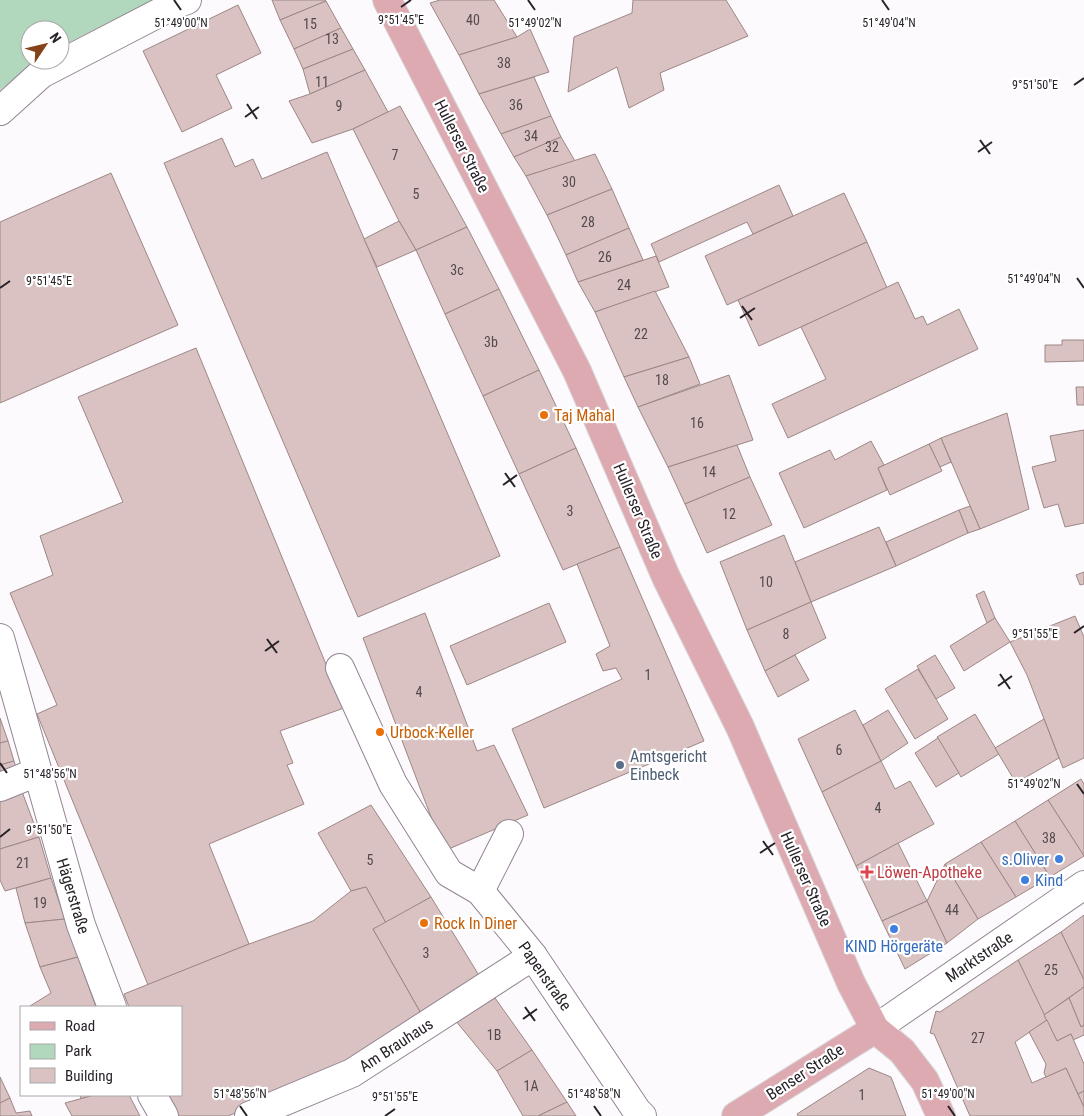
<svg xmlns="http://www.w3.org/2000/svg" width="1084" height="1116" viewBox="0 0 1084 1116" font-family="'Roboto Condensed',sans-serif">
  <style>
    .green { fill: #b1d7bc }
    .building { fill: #d9c2c1; stroke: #9d8786 }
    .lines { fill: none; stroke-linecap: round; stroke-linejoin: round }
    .minor-casing { stroke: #928593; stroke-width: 30 }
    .major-casing { stroke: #d8d7d8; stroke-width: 30 }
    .minor { stroke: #fff; stroke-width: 28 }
    .major { stroke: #ddaab2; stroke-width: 28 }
    .ticks { fill: none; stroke: #272228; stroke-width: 2 }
    .food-dot { fill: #e8710a; stroke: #fff; stroke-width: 2 }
    .service-dot { fill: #5c6f8a; stroke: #fff; stroke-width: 2 }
    .shop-dot { fill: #3f7fe0; stroke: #fff; stroke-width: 2 }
    .health-dot { fill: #e0444e; stroke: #fff; stroke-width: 2 }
    .labels { text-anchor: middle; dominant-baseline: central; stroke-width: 4.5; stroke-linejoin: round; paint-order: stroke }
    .number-label { font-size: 14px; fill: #544a4e }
    .street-label { font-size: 16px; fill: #272228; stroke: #fff }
    .food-label { font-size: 16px; fill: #c56008; stroke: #fff; text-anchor: start }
    .service-label { font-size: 16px; fill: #4e5e75; stroke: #fff; text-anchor: start }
    .shop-label { font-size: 16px; fill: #366cbe; stroke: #fff; text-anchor: end }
    .health-label { font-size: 16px; fill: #be3a42; stroke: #fff; text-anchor: start }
    .ticks-label { font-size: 12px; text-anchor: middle; fill: #272228; stroke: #fff; stroke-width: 4.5; stroke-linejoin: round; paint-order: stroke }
  </style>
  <rect width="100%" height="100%" fill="#fdfafd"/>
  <polygon class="green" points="0,0 153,0 60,47 60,30 30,30 30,60 39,60 0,90"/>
  <g class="building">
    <polygon points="272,0 325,0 326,1 280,20"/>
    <polygon points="440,0 494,0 517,37 459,55 430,3"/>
    <polygon points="633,0 726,0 748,36 660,73 664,90 629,108 617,67 568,92 574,37 632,13"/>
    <polygon points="326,1 341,28 294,49 280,20"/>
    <polygon points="238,5 261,53 216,75 232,108 182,132 143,51"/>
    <polygon points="341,28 353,49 303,69 294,49"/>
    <polygon points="530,29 549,72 479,94 459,55 517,37"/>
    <polygon points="353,49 365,70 310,94 303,69"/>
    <polygon points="365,70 388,112 353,129 312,143 289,101 310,94"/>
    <polygon points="534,77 551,116 501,134 479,94"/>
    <polygon points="400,106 467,227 416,250 399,221 353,129"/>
    <polygon points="551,116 561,137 514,157 501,134"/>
    <polygon points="561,137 575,161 526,176 514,157"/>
    <polygon points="222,138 235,167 253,159 262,179 327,152 500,556 358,617 164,163"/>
    <polygon points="595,154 612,189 547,215 526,176"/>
    <polygon points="111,173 178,325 0,403 0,222"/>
    <polygon points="779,185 793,216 753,234 747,222 659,262 651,244"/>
    <polygon points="612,189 629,228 566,255 547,215"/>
    <polygon points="844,193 867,242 727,305 705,256"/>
    <polygon points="399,221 416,250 377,267 364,239"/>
    <polygon points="467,227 499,289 445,314 416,250"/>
    <polygon points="629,228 643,260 578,282 566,255"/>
    <polygon points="867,242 887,288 759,346 738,300"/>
    <polygon points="656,256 669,287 595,312 578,282"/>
    <polygon points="898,282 915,319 923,316 927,325 959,309 978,349 788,438 772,404 826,379 801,327"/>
    <polygon points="499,289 539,370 483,396 445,314"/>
    <polygon points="655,291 689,357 624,377 595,312"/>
    <polygon points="1062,340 1084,340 1084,361 1045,362 1045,345 1062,345"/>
    <polygon points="196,348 344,708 280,731 293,763 287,765 304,804 209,844 249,944 148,985 37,714 57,705 10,593 53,575 40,536 123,502 78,397"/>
    <polygon points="689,357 700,384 638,407 624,377"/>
    <polygon points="539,370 576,448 519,474 483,396"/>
    <polygon points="729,375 753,440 668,467 638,407"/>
    <polygon points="1076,387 1084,387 1084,405 1077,405"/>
    <polygon points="1007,413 1029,509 980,529 941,438"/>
    <polygon points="1084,430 1084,523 1065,527 1058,504 1044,508 1032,467 1056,461 1050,436"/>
    <polygon points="941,438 951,462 940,467 929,444"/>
    <polygon points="871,441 884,465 878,468 887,490 804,528 779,473 830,450 835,460"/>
    <polygon points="929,444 942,471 890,495 878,468"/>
    <polygon points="737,445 750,477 685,504 668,467"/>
    <polygon points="576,448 620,547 563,570 519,474"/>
    <polygon points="750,477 772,525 707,553 685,504"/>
    <polygon points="970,506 980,529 968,533 959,510"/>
    <polygon points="959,510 968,533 896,566 886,542"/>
    <polygon points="879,527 896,566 811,602 795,562"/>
    <polygon points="784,535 811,602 747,630 720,562"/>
    <polygon points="620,547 704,741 544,808 512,729 622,679 616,668 603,671 596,654 610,646 577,564"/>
    <polygon points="1084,572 1084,584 1080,585 1076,575"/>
    <polygon points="984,591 995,618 987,623 976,595"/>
    <polygon points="811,602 826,638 765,671 747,630"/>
    <polygon points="549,603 566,642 467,685 450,646"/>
    <polygon points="425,613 477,751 494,745 528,815 444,851 363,638"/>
    <polygon points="1075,616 1084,637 1084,758 1063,768 1027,675 1010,642"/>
    <polygon points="995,618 1010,642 964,671 950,646"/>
    <polygon points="795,655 809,680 778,697 765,671"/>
    <polygon points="935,655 955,688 936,699 917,666"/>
    <polygon points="918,669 948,719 915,739 885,689"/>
    <polygon points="855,710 881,761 822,792 798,739"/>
    <polygon points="888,710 908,743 881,761 863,725"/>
    <polygon points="975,714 999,754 961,777 937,737"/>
    <polygon points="0,718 8,741 0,743"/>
    <polygon points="1044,719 1059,758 1016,783 995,748"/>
    <polygon points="938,738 959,773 936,787 915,753"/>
    <polygon points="8,741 14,761 0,765 0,743"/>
    <polygon points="14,761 19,776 0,783 0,765"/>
    <polygon points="881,761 895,789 910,781 934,824 856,866 822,792"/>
    <polygon points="1081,779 1084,784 1084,856 1048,800"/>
    <polygon points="21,789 39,837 0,849 0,797"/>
    <polygon points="1048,800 1084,856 1050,877 1015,821"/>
    <polygon points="371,805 431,897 386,923 366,887 351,891 318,833"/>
    <polygon points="1015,821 1050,877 1016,897 981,842"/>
    <polygon points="39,837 51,878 5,891 0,880 0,849"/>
    <polygon points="981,842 1016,897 978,919 945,864"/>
    <polygon points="898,843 927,901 882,921 856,866"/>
    <polygon points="945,864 978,919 947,943 927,901"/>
    <polygon points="51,878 65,919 25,923 16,888"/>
    <polygon points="366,887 386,923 373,929 422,1015 344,1069 228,1116 175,1116 166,1095 181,1095 181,1007 129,1007 124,994 249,944 313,921 351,891"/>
    <polygon points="431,897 480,977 422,1015 373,929"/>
    <polygon points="927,901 947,943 905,969 882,921"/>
    <polygon points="1084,915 1084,980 1061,932"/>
    <polygon points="65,919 78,957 40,967 25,923"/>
    <polygon points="1061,932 1084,980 1084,987 1044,1015 1018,960"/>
    <polygon points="78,957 96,1007 30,1007 30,1006 51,993 40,967"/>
    <polygon points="1018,960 1047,1020 1015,1042 1032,1083 1066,1068 1084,1107 1084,1116 970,1116 934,1034 930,1033 936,1011 940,1012"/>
    <polygon points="1084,987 1084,1025 1081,1027 1069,998"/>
    <polygon points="495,998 532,1050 497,1071 455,1020"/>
    <polygon points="1069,998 1081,1027 1084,1025 1084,1035 1073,1040 1071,1034 1057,1041 1044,1015"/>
    <polygon points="1047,1020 1057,1041 1071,1034 1084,1064 1084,1091 1078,1094 1066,1068 1046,1077 1044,1073 1046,1064 1029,1032"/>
    <polygon points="532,1050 567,1102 538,1116 523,1116 497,1071"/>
    <polygon points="869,1068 891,1077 906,1116 798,1116 797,1114"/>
    <polygon points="0,1077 10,1098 0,1103"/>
    <polygon points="1084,1091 1084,1107 1078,1094"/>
    <polygon points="80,1095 94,1095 81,1099"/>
    <polygon points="94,1095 129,1095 140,1116 72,1116 65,1103"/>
    <polygon points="10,1098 16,1113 30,1111 32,1116 0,1116 0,1103"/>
    <polygon points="567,1102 576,1116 538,1116"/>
  </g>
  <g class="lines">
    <defs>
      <g id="minor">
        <polyline points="0,111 41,74 176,4 187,0"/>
        <polyline points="0,638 81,925 112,1007"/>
        <polyline points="340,668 393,784 449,873 480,891 533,956 637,1111 642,1116"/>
        <polyline points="0,787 37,772"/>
        <polyline points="480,891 509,834"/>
        <polyline points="875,1029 1084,885"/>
        <polyline points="152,1095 164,1116"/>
        <polyline points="249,1116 352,1073 533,956"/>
      </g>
      <g id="major">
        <polyline points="387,0 577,371 666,577 740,727 851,983 875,1029 902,1051 925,1081 941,1116"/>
        <polyline points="736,1116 875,1029"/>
      </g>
    </defs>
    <use href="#minor" class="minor-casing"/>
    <use href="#major" class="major-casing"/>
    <use href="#minor" class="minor"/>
    <use href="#major" class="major"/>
  </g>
  <path class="ticks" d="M174 0 181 10M528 0 535 10M882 0 889 10M401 7 411 0M1074 85 1084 78M247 104 257 119M245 117 259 107M980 140 990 154M978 152 992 142M1077 278 1084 288M0 288 10 281M742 306 752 320M740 318 755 308M505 473 515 487M503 485 517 475M1074 633 1084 626M267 639 277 653M265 651 279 641M1000 674 1010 689M998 686 1012 676M0 763 7 773M1077 784 1084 794M0 837 10 829M763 841 773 855M760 853 775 843M525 1007 535 1021M523 1019 537 1009M240 1106 247 1116M594 1106 601 1116M948 1106 955 1116M385 1116 395 1109"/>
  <g class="food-dot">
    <circle cx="544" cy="415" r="5"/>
    <circle cx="380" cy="732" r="5"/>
    <circle cx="424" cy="923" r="5"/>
  </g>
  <circle class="service-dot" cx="620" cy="765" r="5"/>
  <g class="shop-dot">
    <circle cx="1059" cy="859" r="5"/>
    <circle cx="1025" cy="880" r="5"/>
    <circle cx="894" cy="929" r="5"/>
  </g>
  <path class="health-dot" d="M864.5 864.5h5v5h5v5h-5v5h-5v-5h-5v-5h5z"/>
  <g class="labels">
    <g class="number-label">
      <text x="473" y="20">40</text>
      <text x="310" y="24">15</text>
      <text x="332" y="39">13</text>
      <text x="504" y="63">38</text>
      <text x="322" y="82">11</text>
      <text x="516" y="105">36</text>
      <text x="339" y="106">9</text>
      <text x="531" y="136">34</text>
      <text x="552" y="147">32</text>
      <text x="395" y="155">7</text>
      <text x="569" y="182">30</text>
      <text x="416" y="194">5</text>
      <text x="588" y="222">28</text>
      <text x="605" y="257">26</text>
      <text x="457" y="270">3c</text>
      <text x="624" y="285">24</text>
      <text x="641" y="334">22</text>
      <text x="491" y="342">3b</text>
      <text x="662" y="380">18</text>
      <text x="697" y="423">16</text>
      <text x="709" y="472">14</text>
      <text x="570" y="511">3</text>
      <text x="729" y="514">12</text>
      <text x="766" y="582">10</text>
      <text x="786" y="634">8</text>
      <text x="648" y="675">1</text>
      <text x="419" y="692">4</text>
      <text x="839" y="750">6</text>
      <text x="878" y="808">4</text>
      <text x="1049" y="838">38</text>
      <text x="370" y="860">5</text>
      <text x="23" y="863">21</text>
      <text x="40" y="903">19</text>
      <text x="952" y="910">44</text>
      <text x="426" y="953">3</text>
      <text x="1051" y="970">25</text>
      <text x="494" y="1035">1B</text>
      <text x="978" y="1038">27</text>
      <text x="531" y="1086">1A</text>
      <text x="862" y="1095">1</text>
    </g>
    <g class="street-label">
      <text transform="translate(462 146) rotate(63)">Hullerser Straße</text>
      <text transform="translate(638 511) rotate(67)">Hullerser Straße</text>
      <text transform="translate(806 879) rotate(66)">Hullerser Straße</text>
      <text transform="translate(73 896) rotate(73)">Hägerstraße</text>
      <text transform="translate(979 957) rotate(-34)">Marktstraße</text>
      <text transform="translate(545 976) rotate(55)">Papenstraße</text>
      <text transform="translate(396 1045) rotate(-33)">Am Brauhaus</text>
      <text transform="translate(805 1072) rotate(-33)">Benser Straße</text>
    </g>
    <g class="food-label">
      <text x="554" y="415">Taj Mahal</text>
      <text x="390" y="732">Urbock-Keller</text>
      <text x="434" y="923">Rock In Diner</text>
    </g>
    <g class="service-label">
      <text x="630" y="756">Amtsgericht<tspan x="630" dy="18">Einbeck</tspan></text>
    </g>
    <g class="shop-label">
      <text x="1049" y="859">s.Oliver</text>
      <text x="1035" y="880" text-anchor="start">Kind</text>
      <text x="894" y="946" text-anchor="middle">KIND Hörgeräte</text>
    </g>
    <g class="health-label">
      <text x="877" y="872">Löwen-Apotheke</text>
    </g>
  </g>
  <g class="ticks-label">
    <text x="401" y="24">9°51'45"E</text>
    <text x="181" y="27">51°49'00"N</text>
    <text x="535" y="27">51°49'02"N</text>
    <text x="889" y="27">51°49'04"N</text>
    <text x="1035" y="89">9°51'50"E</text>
    <text x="1034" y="283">51°49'04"N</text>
    <text x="49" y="285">9°51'45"E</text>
    <text x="1035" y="638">9°51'55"E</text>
    <text x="50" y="778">51°48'56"N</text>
    <text x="1034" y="788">51°49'02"N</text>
    <text x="49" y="834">9°51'50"E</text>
    <text x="240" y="1098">51°48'56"N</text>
    <text x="594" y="1098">51°48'58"N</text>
    <text x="948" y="1098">51°49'00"N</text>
    <text x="395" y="1101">9°51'55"E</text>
  </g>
  <rect x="20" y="1006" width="162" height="90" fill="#ffffff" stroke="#a9a7a9"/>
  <rect x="30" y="1022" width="25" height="8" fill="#ddaab2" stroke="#a9a7a9"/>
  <text x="65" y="1031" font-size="15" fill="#272228">Road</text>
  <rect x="30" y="1044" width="25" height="15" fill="#b1d7bc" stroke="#a9a7a9"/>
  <text x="65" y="1056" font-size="15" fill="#272228">Park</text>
  <rect x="30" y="1068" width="25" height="15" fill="#d9c2c1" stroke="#a9a7a9"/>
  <text x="65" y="1081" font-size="15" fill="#272228">Building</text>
  <g transform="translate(45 45) rotate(55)"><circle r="24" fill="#ffffff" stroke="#a9a7a9"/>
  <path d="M0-4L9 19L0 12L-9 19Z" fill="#864219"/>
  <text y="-8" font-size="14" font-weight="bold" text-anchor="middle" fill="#272228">N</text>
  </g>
</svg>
